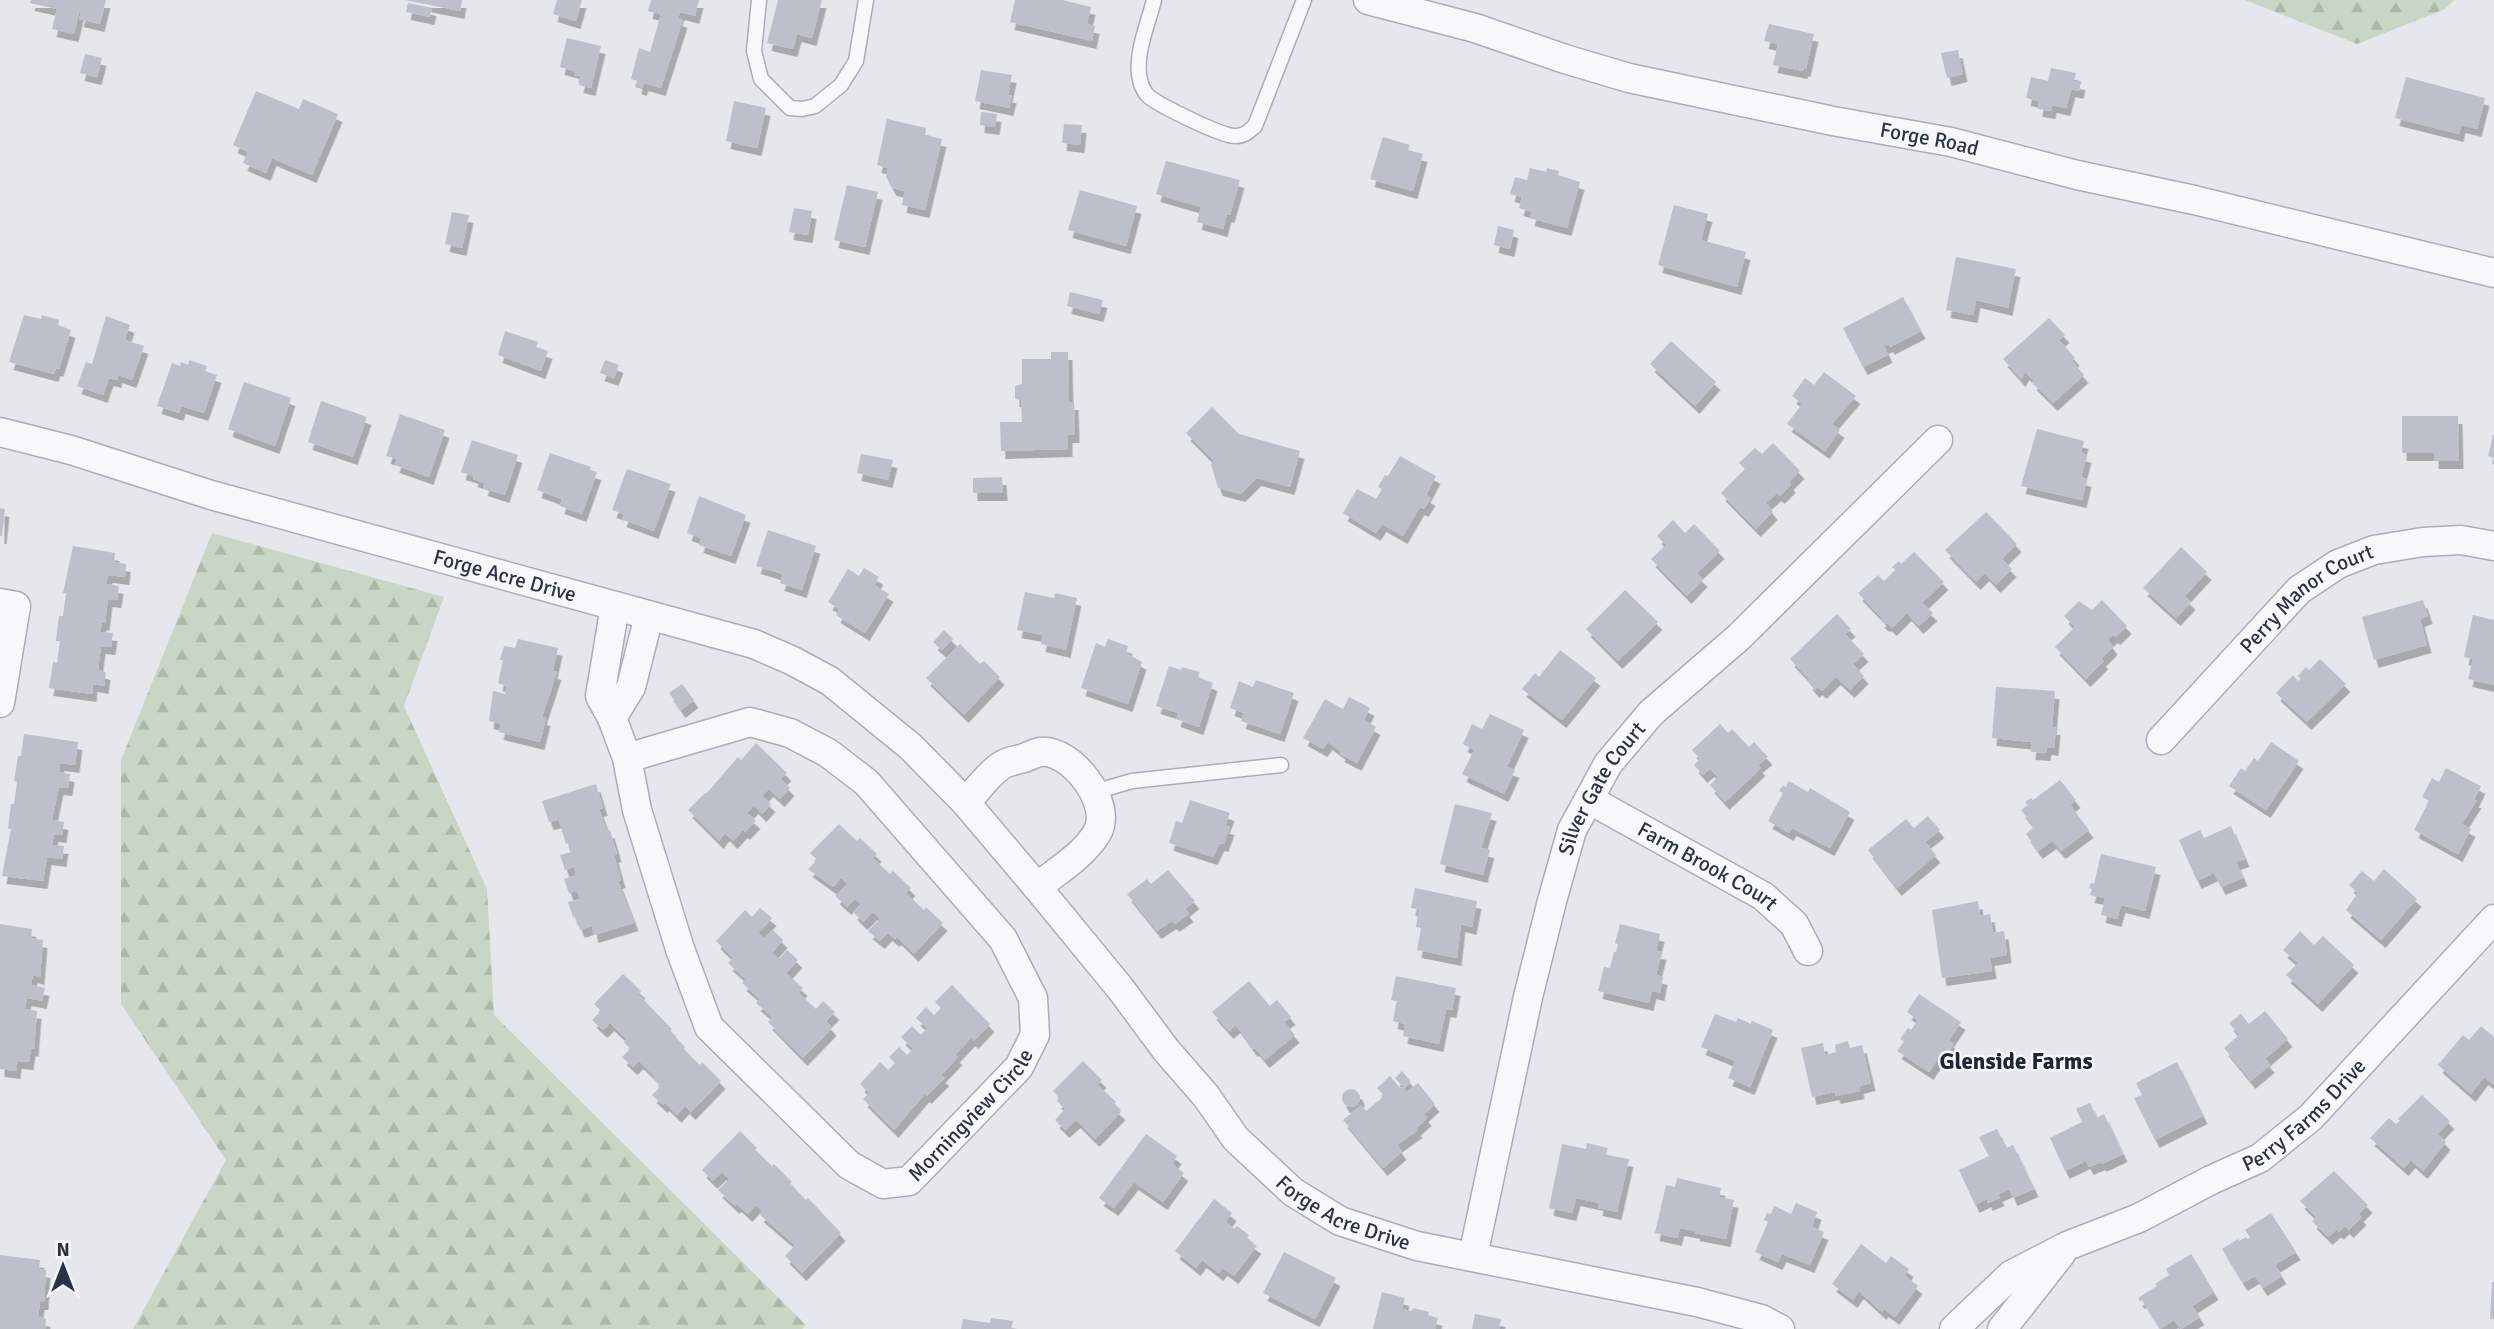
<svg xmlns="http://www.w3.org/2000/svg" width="2494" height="1329" viewBox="0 0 2494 1329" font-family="Signika,sans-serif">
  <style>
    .forest { fill: url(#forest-firs) }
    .building { fill: #bbc0ca; filter: url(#shadow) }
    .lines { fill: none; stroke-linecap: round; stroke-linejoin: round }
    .lane-casing { stroke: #a9aeb7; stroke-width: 17 }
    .street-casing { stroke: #a9aeb7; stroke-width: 31 }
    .lane { stroke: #f7f8fa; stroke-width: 14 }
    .street { stroke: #f7f8fa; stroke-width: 28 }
    .labels { text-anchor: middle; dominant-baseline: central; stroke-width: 5; stroke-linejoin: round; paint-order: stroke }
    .street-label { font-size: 21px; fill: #2b3445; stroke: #f4f6f9 }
    .neighbourhood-label { font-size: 23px; font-weight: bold; fill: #1d2536; stroke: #f4f6f9 }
  </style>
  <defs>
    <pattern id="forest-firs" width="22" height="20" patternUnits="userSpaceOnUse" patternTransform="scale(1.75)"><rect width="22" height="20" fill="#c9d6c5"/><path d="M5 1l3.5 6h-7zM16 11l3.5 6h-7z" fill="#adb8ab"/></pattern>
    <filter id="shadow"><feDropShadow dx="4.5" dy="8" stdDeviation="0" flood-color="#0004"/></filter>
  </defs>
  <rect width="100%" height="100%" fill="#e4e7ec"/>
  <g class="forest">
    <polygon points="2245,0 2454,0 2445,9 2357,44"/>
    <polygon points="212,533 444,597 404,706 487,889 494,1015 806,1325 802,1329 133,1329 226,1160 121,1004 121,760"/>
  </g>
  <g class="building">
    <polygon points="31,0 106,0 100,24 79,19 81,13 79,13 74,34 52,29 57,9 30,3"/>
    <polygon points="405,0 462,0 460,11"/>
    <polygon points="557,0 582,0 576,21 553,14"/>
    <polygon points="651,0 699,0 695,16 680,12 678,18 683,20 661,88 644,83 642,88 637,86 638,81 631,79 639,48 650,52 661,14 648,11"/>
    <polygon points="778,0 822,0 812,38 797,34 793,49 767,43"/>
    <polygon points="1015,0 1063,0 1091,7 1087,24 1095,26 1092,41 1010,22"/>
    <polygon points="408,3 432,8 430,17 406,12"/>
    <polygon points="1769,24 1814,34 1806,69 1804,68 1803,71 1773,65 1778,44 1764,41"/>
    <polygon points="567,38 601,46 591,88 579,85 581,76 574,75 575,71 560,67"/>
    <polygon points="1958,50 1963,74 1947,78 1941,53"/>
    <polygon points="85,54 102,58 97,77 80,73"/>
    <polygon points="2051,68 2076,73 2074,81 2081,82 2079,91 2071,89 2066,108 2052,105 2051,111 2038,109 2039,101 2026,98 2031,77 2048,81"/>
    <polygon points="981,70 1012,75 1008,95 1012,95 1009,108 975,101"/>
    <polygon points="2406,77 2485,98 2477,129 2461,125 2459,134 2395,118"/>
    <polygon points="256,91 299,109 303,99 338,114 312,175 272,158 266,173 243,163 248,152 233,145"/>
    <polygon points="734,101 766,108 757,148 726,141"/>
    <polygon points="981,112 997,114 995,127 980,125"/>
    <polygon points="887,119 926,128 925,135 942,139 925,210 902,205 905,191 892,188 886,177 888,168 877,165"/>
    <polygon points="1064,124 1082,125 1080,145 1062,143"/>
    <polygon points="1383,137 1410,145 1408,150 1423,154 1413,191 1370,179"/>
    <polygon points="1166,161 1240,180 1230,215 1227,214 1223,229 1197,222 1201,207 1156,194"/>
    <polygon points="1530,168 1546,172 1547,168 1559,171 1558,175 1580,182 1567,228 1530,218 1532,212 1519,208 1522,197 1510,194 1515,177 1527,180"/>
    <polygon points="847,185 878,192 865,247 834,240"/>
    <polygon points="1080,190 1137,206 1126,246 1068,230"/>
    <polygon points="1674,205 1708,214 1701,240 1746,252 1737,287 1658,265"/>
    <polygon points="794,208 812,211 808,235 789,232"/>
    <polygon points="452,212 469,215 462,248 445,244"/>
    <polygon points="1498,226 1514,230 1510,249 1494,245"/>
    <polygon points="1956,257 2016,269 2008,308 1976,300 1973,315 1946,310"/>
    <polygon points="1070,292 1103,300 1099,314 1067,306"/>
    <polygon points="1903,297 1921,331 1890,347 1889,344 1884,346 1888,355 1863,367 1843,328"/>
    <polygon points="24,315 41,319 42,315 59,320 58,325 71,330 59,369 56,368 54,374 9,362"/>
    <polygon points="106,316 130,325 125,340 144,346 132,380 118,375 117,380 109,378 103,395 77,386 86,362 92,364"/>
    <polygon points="2049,318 2065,335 2059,340 2075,358 2072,361 2084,375 2053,403 2032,382 2034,381 2025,372 2021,379 2003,359"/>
    <polygon points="505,331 538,342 536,347 548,351 541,371 498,355"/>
    <polygon points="1671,341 1716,382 1695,406 1650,364"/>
    <polygon points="1051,352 1068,352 1069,402 1074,402 1075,435 1068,435 1068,449 1001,451 1000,422 1022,422 1021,400 1015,399 1015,386 1022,384 1022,359 1051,359"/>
    <polygon points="189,360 207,366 205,371 217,375 204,413 181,406 179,413 157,406 172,363 180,366 181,362 188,365"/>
    <polygon points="605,360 619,365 614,378 600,373"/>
    <polygon points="1824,372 1856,396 1832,424 1840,430 1825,451 1787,424 1802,404 1792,396 1805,378 1814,385"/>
    <polygon points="244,382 291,398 275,446 228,429"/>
    <polygon points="321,401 367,417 353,457 308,442"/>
    <polygon points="1212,407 1239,434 1300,451 1290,487 1257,478 1241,494 1218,488 1211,464 1214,461 1186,433"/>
    <polygon points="400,414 445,430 429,477 395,465 397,459 386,456"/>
    <polygon points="2402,416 2458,416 2459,461 2434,461 2434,453 2402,453"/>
    <polygon points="2037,429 2084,441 2081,453 2087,455 2081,477 2087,479 2082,500 2021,486"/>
    <polygon points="2493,435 2494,435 2494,458 2488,456"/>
    <polygon points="472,440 518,455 505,495 483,488 485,483 473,479 474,476 461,472"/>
    <polygon points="1773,443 1800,471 1789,482 1791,485 1780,496 1777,493 1766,503 1773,512 1756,529 1721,493 1745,469 1739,463 1755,448 1762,454"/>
    <polygon points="550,453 591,467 590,470 597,472 582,514 560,506 562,499 537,490"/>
    <polygon points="861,454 893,460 888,480 857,473"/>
    <polygon points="1400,456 1436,476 1426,495 1431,498 1424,509 1420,507 1403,536 1382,524 1376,533 1343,513 1357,489 1376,499 1382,489 1378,487 1385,475 1388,476"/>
    <polygon points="627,469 671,484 654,531 622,519 624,514 612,510"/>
    <polygon points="1002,477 1003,493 973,493 973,478"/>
    <polygon points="699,496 746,515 731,556 699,545 701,538 687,533"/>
    <polygon points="0,508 5,509 2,536 0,536"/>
    <polygon points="1986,512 2017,544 2002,559 2012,569 1996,585 1985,573 1976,582 1945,550"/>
    <polygon points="1673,520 1685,533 1694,524 1720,551 1697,573 1703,579 1687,596 1651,559 1666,545 1657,536"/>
    <polygon points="768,530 816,546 802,590 780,583 783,574 756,566"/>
    <polygon points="73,546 115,553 114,562 126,564 125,577 108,575 106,584 119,586 117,600 108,599 105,623 102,622 100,632 113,633 111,647 101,646 98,670 106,672 104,686 93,684 92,694 49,688 53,662 57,663 60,641 56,641 59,616 63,616 66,593 63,593"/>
    <polygon points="2181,547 2207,572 2185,596 2191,602 2176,618 2143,588"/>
    <polygon points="1914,552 1944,582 1922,603 1933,613 1919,626 1907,613 1892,628 1887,623 1885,624 1880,620 1882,618 1858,593 1878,575 1884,581 1895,570 1892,567 1899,561 1901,564"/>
    <polygon points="864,568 879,577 874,585 889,594 865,633 836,615 839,609 828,602 848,569 859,576"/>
    <polygon points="1625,590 1658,622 1618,661 1586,629"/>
    <polygon points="1025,592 1054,598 1055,593 1077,598 1066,650 1041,644 1043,635 1017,630"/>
    <polygon points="2102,600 2127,626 2116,637 2113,635 2108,640 2113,647 2101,659 2104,661 2086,679 2055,647 2075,627 2064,616 2079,601 2092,610"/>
    <polygon points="2423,600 2428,616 2420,619 2427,645 2374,660 2362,617"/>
    <polygon points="1837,614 1851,629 1845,634 1864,654 1853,664 1864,676 1850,690 1836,677 1822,691 1818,687 1815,690 1808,682 1810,680 1790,659"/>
    <polygon points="2473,615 2494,620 2494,685 2468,679 2473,659 2464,657"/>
    <polygon points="944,630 953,639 942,650 933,642"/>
    <polygon points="518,639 558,648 553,671 557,672 542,717 546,718 540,742 499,732 501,724 489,721 493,691 505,694 507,686 498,683 503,660 500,660 504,646 515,648"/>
    <polygon points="1108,639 1128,646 1126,653 1142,662 1128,704 1081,688 1096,643 1105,647"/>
    <polygon points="960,644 980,664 984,661 1000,677 964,715 926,678"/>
    <polygon points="1560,650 1596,678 1562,720 1522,689 1535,673 1539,677"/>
    <polygon points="2320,659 2346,684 2307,722 2276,693 2293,675 2298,681 2301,679 2298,676 2306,667 2309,670"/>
    <polygon points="1169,666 1181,670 1182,667 1200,672 1198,677 1213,683 1199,727 1176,719 1178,713 1156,706"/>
    <polygon points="1256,680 1294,693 1280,734 1241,721 1244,713 1230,708 1239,681 1253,687"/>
    <polygon points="682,684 694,700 681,710 669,693"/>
    <polygon points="1996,687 2055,691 2052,727 2056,727 2054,748 2047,747 2046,753 2031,752 2032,742 1992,738"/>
    <polygon points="1349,697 1370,708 1364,720 1376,727 1357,763 1340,754 1341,752 1328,742 1323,749 1303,738 1325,699 1343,709"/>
    <polygon points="1490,714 1524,730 1507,767 1515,770 1504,794 1462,774 1474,750 1463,744 1472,724 1482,729"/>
    <polygon points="1720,724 1728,733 1732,729 1749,747 1754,742 1768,757 1758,765 1761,768 1725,802 1710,785 1718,777 1710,769 1703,775 1694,765 1700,759 1692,750"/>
    <polygon points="24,734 78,742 75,765 60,763 59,772 70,774 68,788 59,787 52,820 64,822 62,835 54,834 52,845 64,846 62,859 47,857 43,881 2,876 11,829 8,829 11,804 14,804 17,782 14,781 18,756 21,756"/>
    <polygon points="2271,742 2299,761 2266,810 2229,786 2241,768 2245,771 2254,758 2258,761"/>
    <polygon points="756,743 787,773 781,779 790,788 780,799 769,789 762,796 771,804 762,814 754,806 747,813 756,821 745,832 743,830 733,841 725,833 719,841 688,810 705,793 706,794 738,757 741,760"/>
    <polygon points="2446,768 2481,786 2474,800 2477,800 2462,824 2471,829 2458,854 2414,830 2429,801 2422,797 2432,778 2439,782"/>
    <polygon points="2060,780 2076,800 2070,805 2089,830 2061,851 2052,841 2038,851 2026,834 2034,827 2021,810 2028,805 2025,802 2031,798 2033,800"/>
    <polygon points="1789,781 1808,792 1810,788 1850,812 1830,848 1792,828 1789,833 1768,821 1783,793 1779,791 1783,786 1786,787"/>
    <polygon points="596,784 603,808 599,809 607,831 610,830 617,854 614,855 621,880 618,881 634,923 594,935 592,926 580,930 575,916 573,917 568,902 580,899 577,891 569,893 564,879 576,875 574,867 565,870 560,855 572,852 569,843 566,844 559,820 549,822 542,801"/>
    <polygon points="1190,800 1230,813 1225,826 1230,827 1224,844 1220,843 1213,857 1169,843 1176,821 1182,823"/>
    <polygon points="1455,804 1492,813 1481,848 1490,850 1483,875 1440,864"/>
    <polygon points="1928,816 1940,830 1925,842 1936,855 1897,888 1868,850 1906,819 1914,828"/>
    <polygon points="839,824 857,841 860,838 877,854 873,858 890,874 893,871 911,888 906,893 924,910 926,907 943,923 914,954 897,937 895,939 888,933 880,941 868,931 880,919 873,912 863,922 853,912 861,904 855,899 847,907 835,896 847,884 841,878 833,887 808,869 817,860 810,853"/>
    <polygon points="2231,826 2245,859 2236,862 2243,878 2221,887 2214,873 2197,881 2179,840 2200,830 2204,838"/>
    <polygon points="2101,854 2156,867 2145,911 2121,905 2117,919 2101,915 2105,898 2090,895 2092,889 2089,888 2091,883 2094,884"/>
    <polygon points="2384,869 2417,899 2381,940 2346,910 2358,893 2349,885 2362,871 2374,881"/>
    <polygon points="1168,870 1195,901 1185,909 1189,914 1175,924 1172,921 1157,931 1127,894 1147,879 1151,884"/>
    <polygon points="1415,888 1477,901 1472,927 1461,924 1457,958 1417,950 1421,928 1416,927 1419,909 1411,908"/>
    <polygon points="1978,901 1980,916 1990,914 1993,933 2004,931 2007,955 1990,958 1992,971 1942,978 1932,910"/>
    <polygon points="760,908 772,918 758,933 764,938 773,930 783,940 772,953 779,959 787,950 798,960 786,973 803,988 799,993 816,1009 823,1001 835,1012 826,1021 832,1028 803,1058 768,1022 773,1018 756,1003 760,999 742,983 746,979 728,963 733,958 716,941 745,910 752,917"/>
    <polygon points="0,924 32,929 31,938 43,940 40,977 33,975 31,985 45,988 42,1001 27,998 25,1009 37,1011 34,1049 31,1048 29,1062 17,1061 16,1071 0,1069"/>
    <polygon points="1620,924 1660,934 1656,951 1662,952 1656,975 1663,977 1660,993 1652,991 1649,1003 1598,991 1604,967 1610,968 1614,952 1616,952 1618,944 1615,943"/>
    <polygon points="2300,931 2314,945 2323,936 2354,965 2318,1004 2286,975 2298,963 2283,950"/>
    <polygon points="623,974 641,991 638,994 672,1029 670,1031 685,1047 683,1049 700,1065 702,1062 721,1081 691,1112 685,1106 677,1115 665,1103 663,1105 652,1095 661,1086 654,1079 655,1077 639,1061 633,1067 622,1057 630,1049 624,1042 626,1039 610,1023 603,1030 592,1020 601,1011 594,1004"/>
    <polygon points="1396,976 1456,988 1452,1010 1446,1009 1439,1044 1403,1036 1405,1024 1393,1021 1397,1001 1391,1000"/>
    <polygon points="1249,981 1270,1006 1277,1000 1291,1017 1284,1022 1295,1035 1265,1060 1255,1048 1253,1049 1236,1025 1229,1031 1212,1012"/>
    <polygon points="952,985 990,1024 974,1041 971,1038 955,1055 958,1057 941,1075 945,1078 927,1096 925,1094 894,1130 863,1099 869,1093 860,1084 880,1062 888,1070 895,1063 889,1057 899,1047 907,1055 913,1049 901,1037 912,1026 921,1035 927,1028 916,1018 926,1007 934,1015 941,1008 935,1002"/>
    <polygon points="1919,994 1961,1022 1949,1040 1954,1044 1942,1063 1937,1060 1929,1072 1897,1051 1904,1041 1900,1039 1908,1028 1911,1030 1918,1020 1907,1012"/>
    <polygon points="2265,1011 2288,1039 2265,1059 2270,1065 2251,1081 2224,1048 2239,1035 2229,1023 2241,1014 2249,1024"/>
    <polygon points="1715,1014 1736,1022 1738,1018 1751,1024 1752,1021 1773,1030 1750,1087 1728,1078 1735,1061 1701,1047"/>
    <polygon points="2481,1026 2494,1037 2494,1085 2484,1077 2471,1094 2438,1065 2463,1035 2469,1040"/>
    <polygon points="1848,1041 1850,1048 1862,1045 1871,1083 1859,1086 1860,1091 1836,1096 1835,1092 1812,1097 1801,1048 1823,1043 1825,1055 1836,1052 1835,1045"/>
    <polygon points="1083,1061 1102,1080 1096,1086 1099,1086 1116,1102 1113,1105 1121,1112 1095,1139 1076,1120 1065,1130 1055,1120 1065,1109 1057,1101 1059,1098 1053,1091"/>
    <polygon points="2177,1062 2203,1116 2155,1140 2134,1098 2142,1095 2136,1083"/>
    <polygon points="1402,1071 1411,1082 1404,1088 1395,1078"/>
    <polygon points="1390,1076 1400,1088 1403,1087 1407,1092 1418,1083 1435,1104 1424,1114 1427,1118 1416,1128 1418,1130 1397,1145 1402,1152 1383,1168 1343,1120 1361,1105 1366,1111 1384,1096 1377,1088"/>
    <circle cx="1351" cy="1098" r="9"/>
    <polygon points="2422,1095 2450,1121 2438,1134 2446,1142 2423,1171 2411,1160 2404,1168 2370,1138 2389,1118 2396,1124 2400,1121 2398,1119"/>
    <polygon points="2090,1103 2097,1118 2104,1114 2123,1154 2102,1164 2101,1162 2089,1167 2086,1161 2065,1171 2050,1138 2082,1122 2076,1109"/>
    <polygon points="1997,1129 2006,1148 2013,1145 2034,1189 2013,1198 2009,1189 1998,1194 2000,1198 1988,1203 1987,1199 1975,1205 1959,1170 1989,1156 1979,1137"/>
    <polygon points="740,1131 757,1148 755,1150 772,1166 774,1164 792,1182 790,1184 806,1200 808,1198 841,1233 802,1273 785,1256 795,1245 759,1214 762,1211 756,1205 748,1214 737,1204 735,1206 718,1190 729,1179 722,1172 713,1181 702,1170"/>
    <polygon points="1146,1134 1177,1156 1172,1164 1184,1173 1163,1202 1134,1182 1114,1208 1099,1198"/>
    <polygon points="1587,1143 1608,1148 1606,1155 1629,1159 1617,1212 1598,1208 1599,1203 1576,1198 1572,1213 1549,1208 1562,1144 1586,1149"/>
    <polygon points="2334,1171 2368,1205 2359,1214 2362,1217 2349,1230 2345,1226 2339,1232 2337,1229 2328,1237 2312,1221 2316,1217 2300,1201"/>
    <polygon points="1677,1178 1721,1188 1719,1197 1734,1200 1726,1239 1695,1233 1696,1231 1680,1228 1677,1238 1655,1233 1666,1185 1675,1187"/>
    <polygon points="1214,1199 1232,1213 1226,1222 1234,1229 1237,1226 1249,1235 1247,1239 1257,1246 1234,1276 1223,1268 1219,1273 1202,1260 1196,1268 1175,1251"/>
    <polygon points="1796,1203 1817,1212 1812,1227 1824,1232 1810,1265 1782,1254 1778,1262 1755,1252 1768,1222 1764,1220 1767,1213 1771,1214 1774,1206 1791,1214"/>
    <polygon points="2271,1213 2296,1252 2275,1265 2282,1276 2263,1288 2255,1276 2243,1283 2222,1249 2238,1239 2239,1241 2246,1237 2247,1239 2250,1237 2245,1230"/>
    <polygon points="1861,1244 1886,1263 1891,1256 1909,1269 1905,1276 1918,1286 1895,1317 1884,1309 1882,1312 1859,1291 1853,1300 1832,1284"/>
    <polygon points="1284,1252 1336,1278 1315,1319 1263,1293"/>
    <polygon points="2191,1254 2214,1292 2192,1306 2200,1317 2181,1329 2174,1320 2160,1329 2142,1300 2140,1301 2138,1298 2157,1286 2155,1284 2169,1275 2166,1269"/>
    <polygon points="0,1255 40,1260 39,1269 46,1270 44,1302 40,1302 38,1317 46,1319 45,1329 0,1329"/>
    <polygon points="2492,1282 2494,1282 2494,1319 2490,1319"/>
    <polygon points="1382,1292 1405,1298 1402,1309 1412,1311 1413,1308 1429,1312 1428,1315 1438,1318 1435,1329 1373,1329"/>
    <polygon points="1475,1314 1501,1319 1499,1329 1472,1329"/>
    <polygon points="991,1318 1013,1321 1011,1329 961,1329 963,1319 990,1323"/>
  </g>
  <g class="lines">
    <defs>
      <g id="lane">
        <polyline points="759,0 754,51 761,79 790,108 802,109 815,106 841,85 856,61 866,0"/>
        <path d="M1154 0C1148 24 1134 56 1140 80 1141 85 1144 91 1147 95 1158 105 1223 137 1236 136 1245 136 1249 131 1255 126L1304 0"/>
        <polyline points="1094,792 1132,781 1281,765"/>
      </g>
      <g id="street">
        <path id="s1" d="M1368 0 1475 28 1565 59 1629 78 1833 121 1951 142 2077 175 2194 200 2494 273"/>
        <path id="s2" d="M0 432 71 450 211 495 754 644 793 661 830 681 911 747 966 803 1037 887 1120 988 1166 1050 1206 1096 1236 1139 1293 1192 1340 1221 1417 1246 1697 1302 1761 1319 1780 1329"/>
        <polyline points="0,603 16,606 0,703"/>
        <path id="s3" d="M615 606 600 696 612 718 627 758 637 810 680 949 709 1027 849 1165 883 1184 909 1181 1019 1067 1035 1035 1033 998 1003 939 866 782 828 753 790 733 750 722 627 758"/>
        <polyline points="612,718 631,687 649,616"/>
        <path id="s4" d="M2161 740 2299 590 2338 564 2374 550 2423 542 2461 540 2494 546"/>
        <path id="s5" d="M1590 800 1763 896 1794 924 1808 951"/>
        <path d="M966 803C975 792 992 770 1004 764 1010 761 1018 760 1024 758 1029 756 1035 753 1040 752 1071 748 1114 804 1097 833 1083 856 1057 871 1037 887"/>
        <path id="s6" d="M1473 1256 1528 997 1552 901 1572 830 1608 764 1651 713 1739 637 1938 440"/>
        <path id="s7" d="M1954 1329 2011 1275 2067 1246 2139 1218 2211 1180 2260 1158 2311 1117 2494 919"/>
        <polyline points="2002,1329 2061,1254"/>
      </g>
    </defs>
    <use href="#lane" class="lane-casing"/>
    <use href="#street" class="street-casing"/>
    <use href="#lane" class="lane"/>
    <use href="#street" class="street"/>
  </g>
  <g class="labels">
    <g class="street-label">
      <text stroke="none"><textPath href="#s1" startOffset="579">Forge Road</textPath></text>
      <text stroke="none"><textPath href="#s2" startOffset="525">Forge Acre Drive</textPath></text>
      <text stroke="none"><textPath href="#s4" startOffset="205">Perry Manor Court</textPath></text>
      <text stroke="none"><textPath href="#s6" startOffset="488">Silver Gate Court</textPath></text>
      <text stroke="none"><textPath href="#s5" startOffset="135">Farm Brook Court</textPath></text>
      <text stroke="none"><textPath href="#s3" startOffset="793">Morningview Circle</textPath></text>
      <text stroke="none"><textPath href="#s7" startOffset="415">Perry Farms Drive</textPath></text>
      <text stroke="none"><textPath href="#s2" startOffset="1615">Forge Acre Drive</textPath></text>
    </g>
    <g class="neighbourhood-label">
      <text x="2016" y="1061">Glenside Farms</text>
    </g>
  </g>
  <g transform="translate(63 1266)" stroke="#f4f6f9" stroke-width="5" paint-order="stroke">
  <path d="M0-5L12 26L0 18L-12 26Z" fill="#2b3445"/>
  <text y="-10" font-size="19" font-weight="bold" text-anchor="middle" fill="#2b3445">N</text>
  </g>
</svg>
